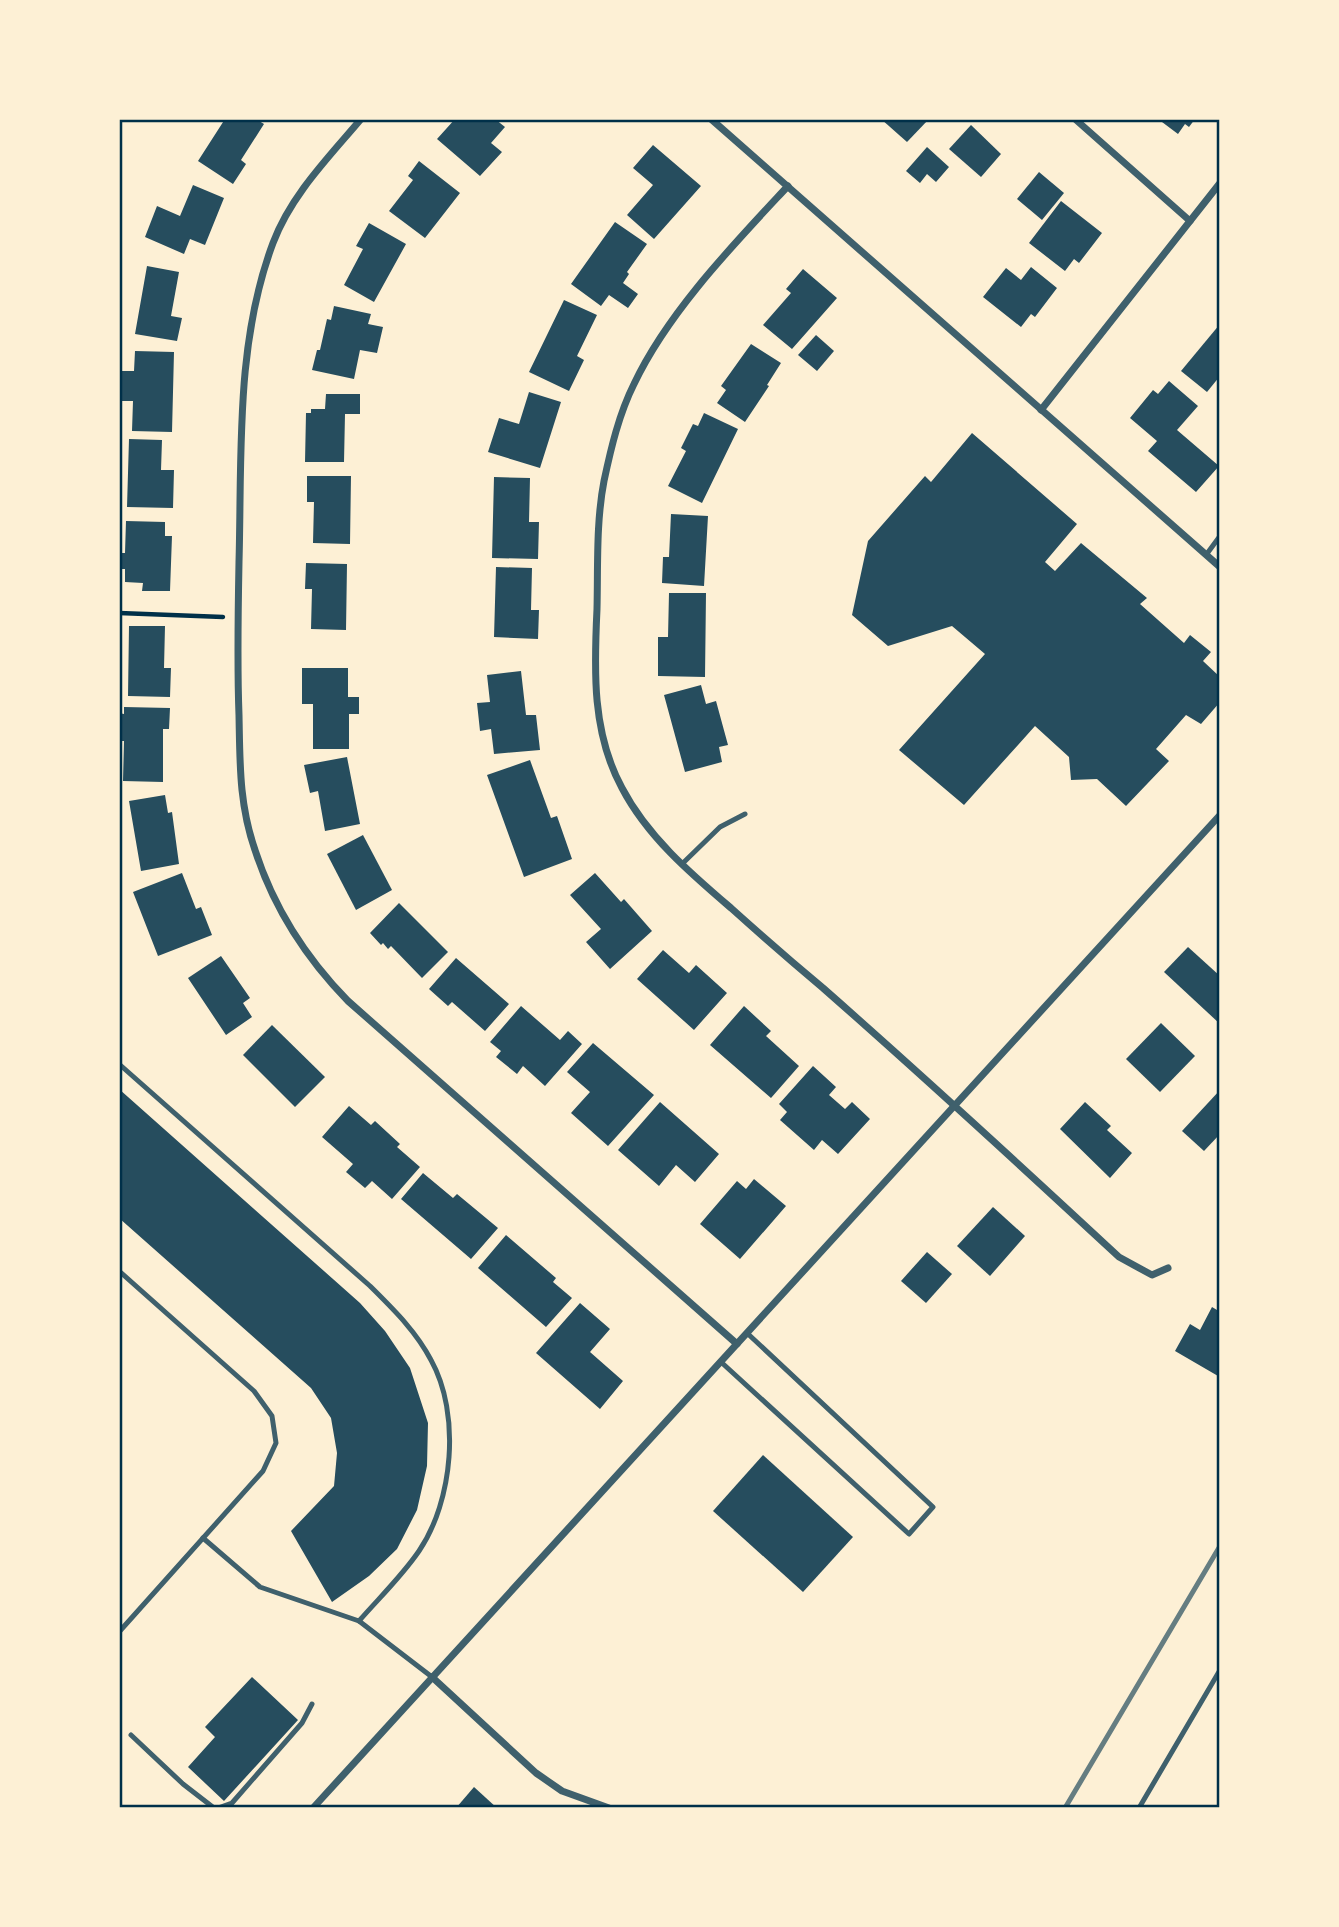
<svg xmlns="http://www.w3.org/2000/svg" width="1339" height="1927" viewBox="0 0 1339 1927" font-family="Jost,sans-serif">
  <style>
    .building { fill: #264d5e }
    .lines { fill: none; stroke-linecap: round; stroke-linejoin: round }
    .path { stroke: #003049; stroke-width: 4.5 }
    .service { stroke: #3f606c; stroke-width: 5 }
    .minor { stroke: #3f606c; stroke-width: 7 }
    .rail { stroke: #657d81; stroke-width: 5 }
    .neatline { fill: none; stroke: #003049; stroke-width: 2.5 }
  </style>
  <rect width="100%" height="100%" fill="#fdf0d5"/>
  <g class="building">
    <polygon points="225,119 256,119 264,124 241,160 246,164 233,184 198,161"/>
    <polygon points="455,119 495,119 505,127 491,143 502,152 480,176 437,139"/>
    <polygon points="881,119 929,119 907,142"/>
    <polygon points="1158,119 1195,119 1189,127 1185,124 1178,134"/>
    <polygon points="971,125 1001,154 981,177 949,149"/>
    <polygon points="653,145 701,186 654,239 627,215 653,185 633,168"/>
    <polygon points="927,147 949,167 936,182 927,174 920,183 906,171"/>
    <polygon points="419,161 460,193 425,238 389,211 413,180 408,176"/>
    <polygon points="1039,172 1064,193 1042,220 1017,199"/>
    <polygon points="193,185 224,198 205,245 190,239 184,254 145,237 157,206 180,216"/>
    <polygon points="1061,201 1102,233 1079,263 1074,259 1065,271 1029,243"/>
    <polygon points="615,222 647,244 627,272 629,274 623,283 638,294 628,308 609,295 601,306 571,284"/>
    <polygon points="369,223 406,244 374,302 344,285 363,249 356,246"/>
    <polygon points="147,266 179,272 171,316 182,318 177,341 135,334"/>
    <polygon points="1031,267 1057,288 1035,317 1031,314 1021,327 983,297 1006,268 1021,280"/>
    <polygon points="803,269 837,298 792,349 763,325 791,293 786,289"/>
    <polygon points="564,300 597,315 577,356 584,360 569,391 529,372"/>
    <polygon points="334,306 371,314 368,324 383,327 377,353 360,350 354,379 312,370 317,350 320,350 327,319 331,320"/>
    <polygon points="1220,324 1220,376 1207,392 1181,371"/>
    <polygon points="816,335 834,351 817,371 798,355"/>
    <polygon points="751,344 781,363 767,385 769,386 745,422 717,403 726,390 721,386"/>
    <polygon points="135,351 174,352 172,432 132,431 133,401 119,401 119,371 134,371"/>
    <polygon points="1169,381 1198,406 1177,430 1219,466 1196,492 1148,451 1157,441 1130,418 1153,390 1158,394"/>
    <polygon points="529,392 561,402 540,468 488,452 499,418 519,424"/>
    <polygon points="326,394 360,394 360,414 345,414 344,462 305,462 306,413 311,413 311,409 325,409"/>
    <polygon points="704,413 738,429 702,503 668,486 686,451 681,448 693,424 698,426"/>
    <polygon points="972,433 1077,524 1045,562 1055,571 1081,543 1147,598 1140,604 1184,643 1190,635 1211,652 1203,661 1220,677 1220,702 1201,724 1186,715 1156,749 1169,761 1126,806 1097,779 1071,780 1069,757 1035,726 964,805 899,750 985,654 952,626 888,646 852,615 868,541 925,476 931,482"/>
    <polygon points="129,439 162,440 161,470 174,470 173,508 127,507"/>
    <polygon points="307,476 351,476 350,544 313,543 314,502 307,502"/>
    <polygon points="494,477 530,478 529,522 539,522 538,559 492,558"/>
    <polygon points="671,514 708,516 704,586 662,583 663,557 669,557"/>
    <polygon points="126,521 165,522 165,536 172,536 170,591 142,591 143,583 125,582 125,569 119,569 119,553 125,553"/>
    <polygon points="306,563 347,564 346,630 311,629 312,589 305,589"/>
    <polygon points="496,567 532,568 531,610 539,610 538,639 494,637"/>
    <polygon points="669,593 706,593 705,677 658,676 658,637 668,637"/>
    <polygon points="129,626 165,626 164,668 171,668 170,697 128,696"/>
    <polygon points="302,668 348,668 348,697 359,697 359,714 349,714 349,749 313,749 313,704 302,704"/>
    <polygon points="521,671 526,715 536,715 540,750 494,754 491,729 480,731 477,703 490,702 487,675"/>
    <polygon points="701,685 706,704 716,701 728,745 719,747 722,762 685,772 664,695"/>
    <polygon points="124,707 170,708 169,729 163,729 163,782 123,781 124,741 119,741 119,713 124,714"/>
    <polygon points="347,757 360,824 325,831 318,791 310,793 304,765"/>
    <polygon points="530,760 551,818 557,816 572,859 524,877 487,775"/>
    <polygon points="165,795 168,813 172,812 179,864 141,871 129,801"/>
    <polygon points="363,835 392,890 356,910 327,854"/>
    <polygon points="182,873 196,909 201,907 212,935 158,956 133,892"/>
    <polygon points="595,873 621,902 624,899 652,931 610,969 586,942 601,929 570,895"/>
    <polygon points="399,903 448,952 422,978 391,946 388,949 383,943 381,945 370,933"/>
    <polygon points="1188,947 1220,976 1220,1024 1164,972"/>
    <polygon points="663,950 689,973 696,965 727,993 694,1030 637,979"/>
    <polygon points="221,956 250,998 243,1003 252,1017 226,1035 188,978"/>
    <polygon points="456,958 509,1004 485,1031 452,1002 448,1006 429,989"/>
    <polygon points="521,1006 560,1040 568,1031 582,1044 545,1086 523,1066 517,1074 496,1057 501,1051 490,1042"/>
    <polygon points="744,1006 771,1031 766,1036 799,1066 771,1098 710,1045"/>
    <polygon points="1161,1023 1195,1056 1160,1092 1126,1059"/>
    <polygon points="272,1025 325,1077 295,1107 243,1055"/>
    <polygon points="593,1043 654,1095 608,1146 571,1113 590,1092 567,1072"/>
    <polygon points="813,1066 836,1087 829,1095 845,1109 852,1102 870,1119 838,1154 822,1140 814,1150 780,1120 787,1112 779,1104"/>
    <polygon points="119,1089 360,1303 385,1331 410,1368 428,1423 427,1466 417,1510 397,1549 369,1576 332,1602 291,1531 334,1486 337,1453 331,1418 311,1388 119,1218"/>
    <polygon points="1220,1090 1220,1134 1204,1151 1182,1131"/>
    <polygon points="660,1102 719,1154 695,1182 676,1165 659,1186 618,1150"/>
    <polygon points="1085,1102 1111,1126 1107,1130 1132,1153 1110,1178 1060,1129"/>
    <polygon points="349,1106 371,1125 375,1121 400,1144 397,1147 420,1167 392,1199 372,1181 365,1188 346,1172 353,1164 322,1137"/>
    <polygon points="423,1173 453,1198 457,1194 498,1228 471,1259 401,1199"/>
    <polygon points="754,1179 786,1206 740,1259 700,1224 737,1181 746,1189"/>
    <polygon points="993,1207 1025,1236 990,1276 957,1246"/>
    <polygon points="506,1235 556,1278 553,1282 572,1298 546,1327 478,1268"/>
    <polygon points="927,1252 952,1274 926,1303 901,1281"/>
    <polygon points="580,1303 610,1329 590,1352 623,1381 600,1409 536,1353"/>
    <polygon points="1220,1306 1220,1373 1218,1376 1175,1351 1190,1324 1200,1330 1212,1307 1217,1310"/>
    <polygon points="763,1455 853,1537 803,1592 713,1511"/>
    <polygon points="252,1677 298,1720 224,1801 188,1767 215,1737 205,1727"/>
    <polygon points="474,1787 497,1808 456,1808"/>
  </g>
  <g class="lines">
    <polyline class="path" points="119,613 223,617"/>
    <g class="service">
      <polyline points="1206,555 1220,536"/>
      <polyline points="683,863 720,827 745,814"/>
      <path d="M119 1064 370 1286C393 1309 416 1331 431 1360 461 1414 453 1501 419 1551 402 1576 379 1598 359 1621"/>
      <polyline points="119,1271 254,1391 272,1416 276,1443 263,1471 119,1632"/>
      <polyline points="721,1362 909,1534 933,1507 747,1333"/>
      <polyline points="203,1538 260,1587 359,1621 432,1677"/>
      <polyline points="131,1735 183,1784 214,1808"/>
      <polyline points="218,1808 232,1803 302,1723 312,1704"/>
      <polyline points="1139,1808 1220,1670"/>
    </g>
    <g class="minor">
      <path d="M361 119C329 157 291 195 273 243 235 344 242 455 239 562 238 613 237 664 239 715 240 763 239 804 255 850 274 909 306 958 348 1001L737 1344"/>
      <polyline points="711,119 1220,567"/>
      <polyline points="1075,119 1190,221"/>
      <path d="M788 186C734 244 668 312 634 384 619 414 611 448 604 481 596 522 598 567 597 609 594 671 592 733 622 788 647 836 690 873 731 908 761 935 792 962 823 988 923 1076 1021 1166 1119 1257L1152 1275 1168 1268"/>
      <polyline points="1041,410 1220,183"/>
      <polyline points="432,1677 536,1773 562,1791 609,1808"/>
      <polyline points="313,1808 1220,815"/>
    </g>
    <polyline class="rail" points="1065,1808 1220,1546"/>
  </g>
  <rect width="1339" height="1927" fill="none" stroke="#fdf0d5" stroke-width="242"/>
  <rect x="121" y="121" width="1097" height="1685" class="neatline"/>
</svg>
